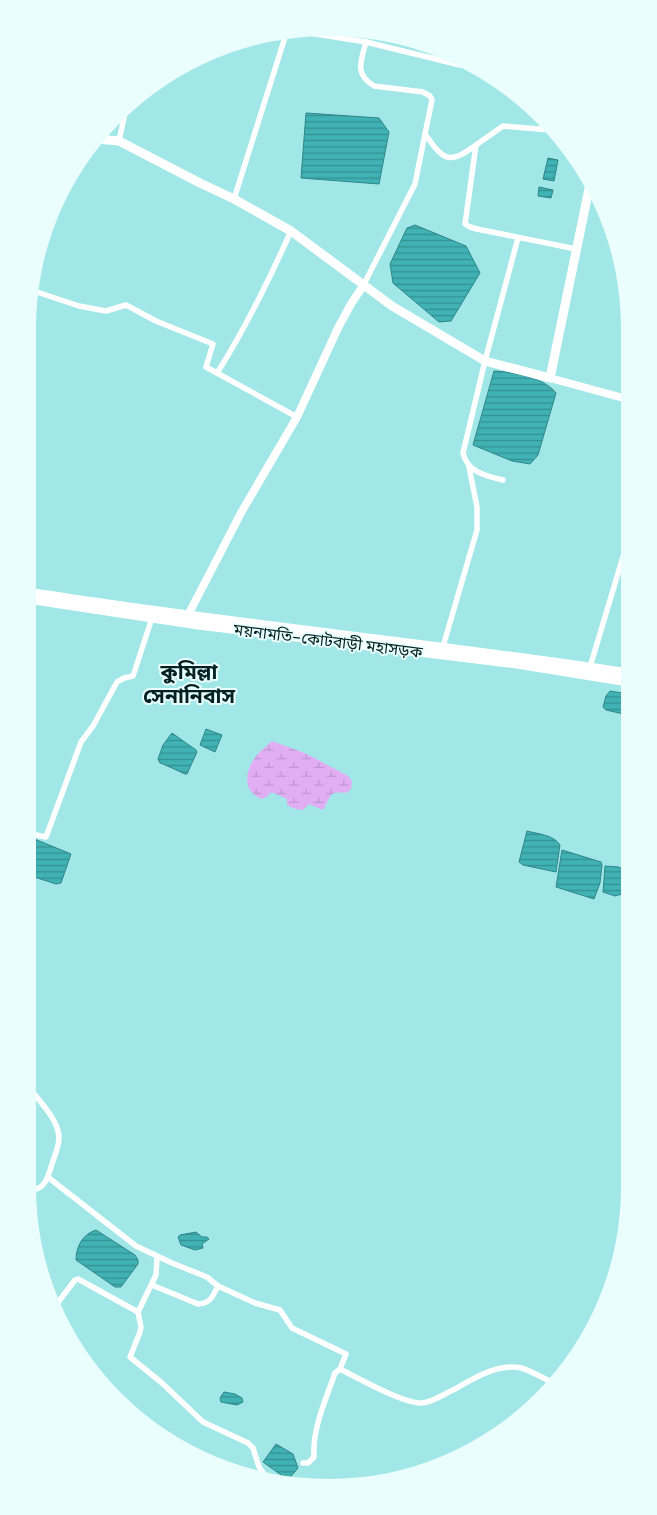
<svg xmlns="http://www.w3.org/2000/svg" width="657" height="1515" viewBox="0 0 657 1515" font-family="Rubik,'Noto Sans Bengali',sans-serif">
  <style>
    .wetland { fill: url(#wetland-marsh) }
    .water { fill: url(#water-rules); stroke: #2e8688 }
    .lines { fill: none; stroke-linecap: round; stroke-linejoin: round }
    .minor { stroke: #fff; stroke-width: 5.5 }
    .tertiary { stroke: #fff; stroke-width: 8 }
    .secondary { stroke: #fff; stroke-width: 9 }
    .labels { text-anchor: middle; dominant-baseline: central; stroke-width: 4; stroke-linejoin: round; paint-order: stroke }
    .street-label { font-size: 16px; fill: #042122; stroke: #eafefe }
    .district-label { font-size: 21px; font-weight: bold; fill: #042122; stroke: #eafefe }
  </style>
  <defs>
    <pattern id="wetland-marsh" width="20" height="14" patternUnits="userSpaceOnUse" patternTransform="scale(1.25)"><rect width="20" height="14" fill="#e1aef4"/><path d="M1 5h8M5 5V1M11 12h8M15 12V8" fill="none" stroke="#bf95d1"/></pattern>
    <pattern id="water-rules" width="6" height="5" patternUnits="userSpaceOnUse" patternTransform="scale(1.25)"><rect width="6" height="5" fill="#40b2b4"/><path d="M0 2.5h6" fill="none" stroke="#339092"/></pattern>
  </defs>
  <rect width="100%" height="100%" fill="#a2e7e7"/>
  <path class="wetland" d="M272 741 307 754 348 776 352 781 351 789 346 793C328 791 332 795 323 810L309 804 303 810 295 809 287 805V799L274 793H269L268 796 262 799C241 791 245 770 257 755 261 750 267 746 272 741Z"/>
  <g class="water">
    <polygon points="306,113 379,118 389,132 379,184 301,178"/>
    <polygon points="548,158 558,160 554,181 543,179"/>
    <polygon points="539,187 553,190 551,198 538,196"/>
    <polygon points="415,225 466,246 480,273 451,321 439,322 393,283 390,264 407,228"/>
    <path d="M494 371C513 372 545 378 556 393L538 455 530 464 512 461 473 445Z"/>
    <polygon points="610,691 628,694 628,715 606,710 603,707 606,696"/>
    <polygon points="206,729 222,735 215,752 200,745"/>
    <polygon points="172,733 196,750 197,752 187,774 185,774 163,764 160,763 158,759 163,745"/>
    <path d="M527 831C538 834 554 835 560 845L556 872 523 865 519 862Z"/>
    <polygon points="28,838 32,838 71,854 61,883 56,884 28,875"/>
    <polygon points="562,850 601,862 602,865 600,883 594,899 556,887"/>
    <polygon points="605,866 619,867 629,873 629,892 615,896 603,892"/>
    <path d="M96 1230 135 1255 138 1260V1264L121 1287H115L76 1260C76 1246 83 1234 96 1230Z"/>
    <polygon points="196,1232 202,1237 207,1237 209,1239 202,1244 203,1248 195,1250 181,1245 178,1237 180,1235"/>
    <polygon points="224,1392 235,1394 242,1398 243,1402 237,1405 221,1402 220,1398"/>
    <polygon points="276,1444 293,1454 298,1468 288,1480 263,1462"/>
  </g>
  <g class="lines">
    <g class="minor">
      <polyline points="297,31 366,42 460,65 467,64"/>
      <path d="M366 42C361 61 354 74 374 86L423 92 430 96 432 100 425 134C444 161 449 165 476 145"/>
      <polyline points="551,130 503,126 476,145 465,224 470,227 477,229 576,249"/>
      <polyline points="119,141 125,113"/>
      <polyline points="234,199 286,34"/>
      <polyline points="363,286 415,184 425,134"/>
      <polyline points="34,291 79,306 106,311 126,305 156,321 213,344 206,367 297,417"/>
      <path d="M217 373C246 328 269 280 291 231"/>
      <path d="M503 480C486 476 467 472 463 453L485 361 518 238"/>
      <polyline points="442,650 477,530 477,507 469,467"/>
      <polyline points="590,667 628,540"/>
      <polyline points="28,835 31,834 46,837 81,742 93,726 117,682 124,678 133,676 152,618"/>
      <path d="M28 1086C38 1100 54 1115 58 1131 61 1141 56 1152 53 1161 49 1173 45 1195 28 1187"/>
      <path d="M49 1178 136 1246 172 1263 207 1277 218 1286 255 1303 280 1310 292 1328 346 1354 340 1369C358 1378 402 1403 421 1403 431 1403 444 1394 453 1390 473 1379 497 1363 521 1368 532 1371 544 1379 556 1384"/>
      <polyline points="157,1257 156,1275 138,1312 141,1327 140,1332 130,1357 162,1383 203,1422 248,1443 253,1448 259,1467 269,1481"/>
      <path d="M152 1285 198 1304C210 1304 213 1296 218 1286"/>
      <polyline points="56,1305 75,1280 78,1279 138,1312"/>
      <path d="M303 1463H308L314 1457C312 1429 326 1399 335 1373L340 1369"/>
    </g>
    <g class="tertiary">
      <polyline points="466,64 471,68 483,72"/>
      <polyline points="550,378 627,399"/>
      <polyline points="186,619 242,511 297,417 338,328 351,304 363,286"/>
    </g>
    <g class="secondary">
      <polyline points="97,139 119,141 200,183 234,199 291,231 392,306 485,361 550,378 590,184"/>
      <path d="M28 592C227 624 428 642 628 673"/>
      <polyline points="28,599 198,625 517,664 628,682"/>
    </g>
  </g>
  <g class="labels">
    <g class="street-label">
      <text transform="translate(328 641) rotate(7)">ময়নামতি–কোটবাড়ী মহাসড়ক</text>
    </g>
    <g class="district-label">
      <text x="189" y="671">কুমিল্লা<tspan x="189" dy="24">সেনানিবাস</tspan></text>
    </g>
  </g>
  <path d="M0 0H657V1515H0ZM328 36H329A292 292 0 0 1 621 328V1187A292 292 0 0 1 329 1479H328A292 292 0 0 1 36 1187V328A292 292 0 0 1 328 36Z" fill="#eafefe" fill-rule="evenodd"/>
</svg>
